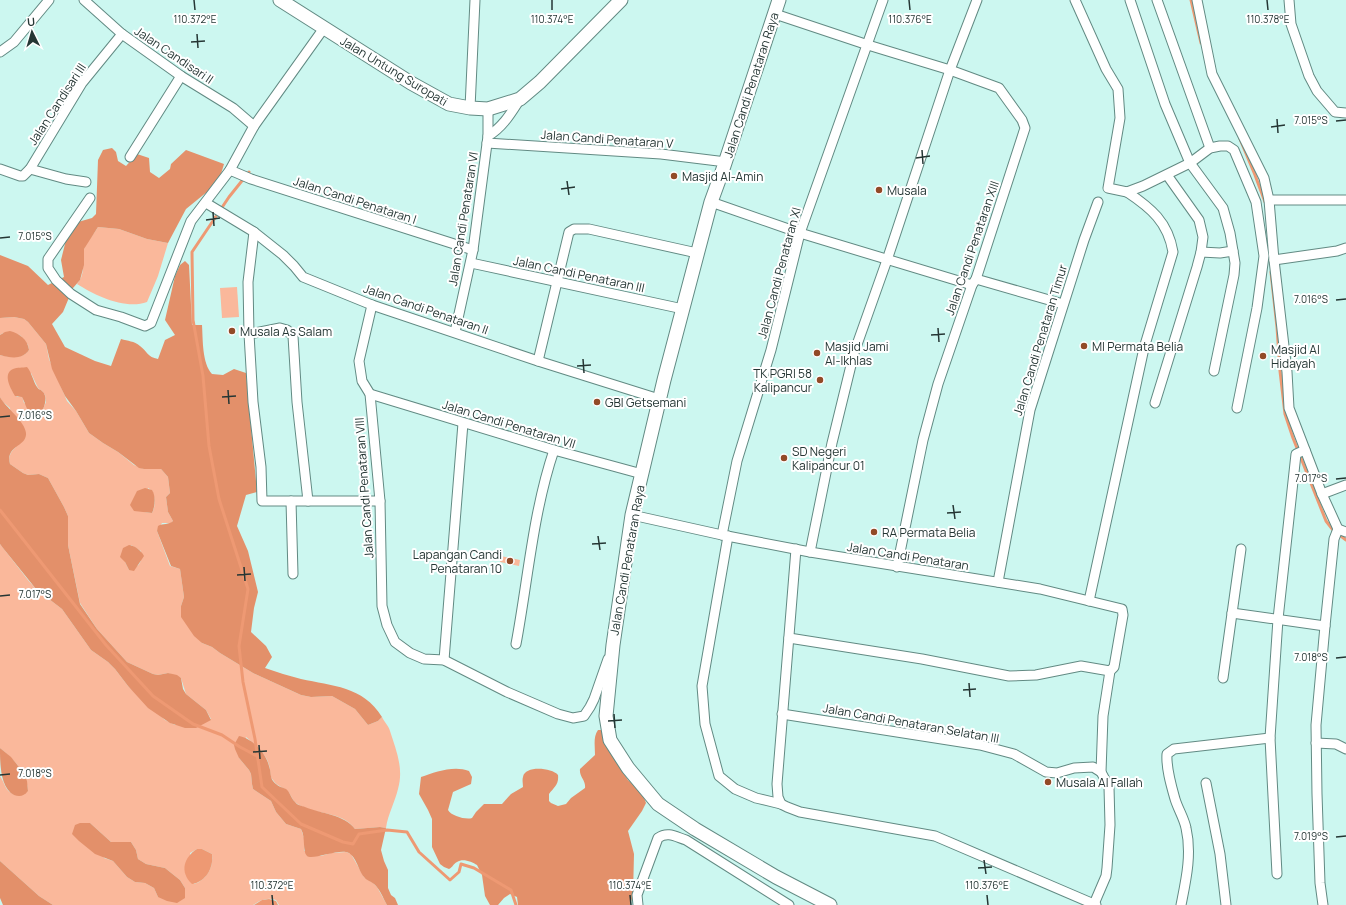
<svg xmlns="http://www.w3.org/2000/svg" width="1346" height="905" viewBox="0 0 1346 905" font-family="Manrope,sans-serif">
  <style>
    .green { fill: #fab89b; fill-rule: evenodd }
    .forest { fill: #e3906a }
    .water { fill: #ee9973 }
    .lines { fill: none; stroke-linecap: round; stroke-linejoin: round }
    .stream { stroke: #ee9973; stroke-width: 3 }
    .street-casing { stroke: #628a83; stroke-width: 11 }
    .secondary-casing { stroke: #628a83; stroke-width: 15 }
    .street { stroke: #fff; stroke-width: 9 }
    .secondary { stroke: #fff; stroke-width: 13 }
    .ticks { fill: none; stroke: #253634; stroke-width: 1.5 }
    .poi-dot { fill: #924a27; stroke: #fff; stroke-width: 1.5 }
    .labels { text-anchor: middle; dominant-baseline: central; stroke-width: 4; stroke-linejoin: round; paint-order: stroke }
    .street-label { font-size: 12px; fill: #253634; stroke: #fff }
    .poi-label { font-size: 12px; fill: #253634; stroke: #fff; text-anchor: start }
    .ticks-label { font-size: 10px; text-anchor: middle; fill: #253634; stroke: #fff; stroke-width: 4; stroke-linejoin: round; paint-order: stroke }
  </style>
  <rect width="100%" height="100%" fill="#ccf7f0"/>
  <g class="green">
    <path d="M98 227 119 229 147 239 168 243 158 276 147 302C126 310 96 296 77 284 86 274 82 261 84 249 86 242 94 234 98 227Z"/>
    <polygon points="237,287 239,317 222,318 220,288"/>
    <path d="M14 317 24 319 28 322 46 344 49 359 67 401 76 411 89 433 103 443 118 452 134 465 144 469H161L168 477 170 493 166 497 168 512 173 521 171 523H162L157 531 170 566 180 569 184 597 181 606 202 643 212 647 220 653 253 673 301 695 311 697 332 696 355 709 368 725 378 721 382 717C384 722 389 726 390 731 396 750 404 768 398 789 395 802 388 814 386 828L380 827 355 829C342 810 314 816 296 803 293 801 292 797 289 793 285 787 277 787 273 780 269 776 271 770 269 765 266 753 255 745 246 737L239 758 249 770 251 774 252 784 253 789 271 801 276 812 286 824 301 829 304 838V851L321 856 331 853 346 852 351 854 364 877 373 883 377 887 387 905H279L276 900C267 897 261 900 253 905H53L39 896 0 861V776C6 785 4 790 15 795L28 791C27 772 14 760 0 748V544L28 580 36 589 62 609 91 650 108 662 115 669 128 686 165 720 175 725 211 719 206 710 186 694 181 678 168 673 158 675 153 674 127 662 97 629 80 603 68 545V516L64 507 48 478 39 474 28 475 23 473 10 464C8 457 10 452 16 447L10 408 2 401 0 397V355C10 357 23 359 29 350L28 345 20 335 3 333 0 335V318ZM31 373 38 388 42 391 45 395 46 402 43 409 24 403 22 396 17 397 12 390 10 385ZM148 488C156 492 156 506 152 513L144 512ZM131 545 141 551C142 563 140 566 129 570L125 562ZM90 823 111 842H131L136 850 138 859 146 864 165 868 180 880 185 888 158 897 154 888 145 883 135 882 127 877 113 861 104 858ZM197 849H202L212 854C214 866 207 880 194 884L190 853Z"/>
    <polygon points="501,556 520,560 519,566 500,562"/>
  </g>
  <g class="forest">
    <path d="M112 148 116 152 118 161 126 166 137 154 149 158 150 172 159 178 170 169 171 164 186 150 224 164 221 174 213 187 186 209 168 243 147 239 119 229 98 227 84 249V265L80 280 73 288 63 312 52 324 65 347 95 361 111 366 121 339C128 341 134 341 140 346 148 352 147 357 158 359L165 340 175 335 165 320 175 276 180 265 185 261 189 265 192 325H202C203 340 202 363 212 374L223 375 234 369 246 373 257 492 246 495 237 526 248 551 258 592 254 608 251 632 266 646 272 657 265 668C277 672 289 676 301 679 332 686 363 686 382 717L378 721 368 725 355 709 332 696 311 697 301 695 253 673 220 653 212 647 202 643 194 636 181 617V606L184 597 180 569 171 566 157 531 158 526C163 523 169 525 173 521L168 512 166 497 170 493 168 477 161 469H144L139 468 118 452 103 443 89 433 76 411 65 396 52 369 46 344 28 322 24 319 14 317 0 318V255L28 266 48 285 64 277 61 260 66 240 78 222 92 218 96 214 98 160 103 150Z"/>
    <path d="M10 331C19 333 28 340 29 350 22 360 11 358 0 355V335L5 332Z"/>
    <path d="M27 367C32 373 33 381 37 387 40 391 39 388 42 391 48 396 45 406 42 411 25 415 28 408 22 397L15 396C11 389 2 374 13 369 17 367 23 368 27 367Z"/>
    <path d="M0 397C5 407 25 421 26 433 27 447 5 445 10 464L23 473 28 475 39 474 48 478 64 507 68 516V545L80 604 97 629 127 662 153 674 158 675 168 673 177 675 181 678 183 689 186 694 206 710 211 720 196 728H185L170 723 148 708 128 686 115 669 108 662 91 650 62 609 36 589 3 548 0 544Z"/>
    <path d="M145 488 152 490C156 496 155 507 152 513L134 511 130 505 137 491Z"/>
    <path d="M129 545C135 546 141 550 144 556L134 571 129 570 125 562 120 557 123 548Z"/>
    <path d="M598 730H601L608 749 628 780 642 792 646 803 642 811 628 831 634 854 633 895 630 905H518L517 897 510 894 504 898 498 905H490L485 896 482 875 477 865C472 862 463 858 457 862 453 864 453 867 449 869L444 867 440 864 432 847V819L428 810 419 794 421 777C435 772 454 765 469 771L472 777 471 784 453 792 448 810C451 816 466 820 472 818L476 812 484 804H502L511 794 523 787C523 784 522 780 523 777 525 765 552 768 558 775 559 785 554 787 549 794V801L551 803 558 806 566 804 571 798 585 788C586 780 579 777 580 769L595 755C595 746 593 737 598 730Z"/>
    <path d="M239 736C252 738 266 753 269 766 271 771 270 777 273 781 277 786 281 787 286 789 290 792 291 798 295 802 297 805 302 806 305 807 321 814 344 814 355 829L380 827 386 828 381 850 384 861 388 870V888L391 895 395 898 398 905H387C383 898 380 889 374 884 370 881 366 880 364 877 358 870 356 854 346 852 336 850 312 860 307 856 302 851 306 838 301 829L286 824 276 812 271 801 253 789 252 784 251 774 249 770 239 758 235 749 234 745Z"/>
    <path d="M0 748 11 757 23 772 27 781 28 791C24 796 20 797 14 795 0 788 0 763 0 748Z"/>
    <polygon points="80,823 90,823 111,842 131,842 136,850 138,859 146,864 165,868 180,880 185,888 185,898 177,903 167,901 158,897 154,888 145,883 135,882 127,877 113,861 95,854 79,841 72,834 75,825"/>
    <polygon points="0,861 39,896 53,905 3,905 0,898"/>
  </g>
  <g class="water">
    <path d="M197 849H202L212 854C214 867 206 882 192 884 179 872 184 857 197 849Z"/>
    <polygon points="269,899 276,901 278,905 254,905 262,900"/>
  </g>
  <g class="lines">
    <g class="stream">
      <polyline points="1191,0 1201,43"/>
      <polyline points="1240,139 1255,175 1265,202"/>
      <polyline points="249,172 229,197 192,252 193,320 203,376 209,446 219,499 248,589 239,646 243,682 255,739 262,787 301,824 343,842 353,844 359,834 387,830 407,832 419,852 450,880 459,872 461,864 474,868 511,890 516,905"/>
      <polyline points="1271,272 1277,327 1280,371 1285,414 1293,438 1326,521 1333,530 1346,540"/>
      <polyline points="0,510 106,645 153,696 193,724 222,735 240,747 257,756"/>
    </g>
    <defs>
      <g id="street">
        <polyline points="84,0 122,34 181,76 233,108 254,126"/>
        <polyline points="1075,0 1106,69 1118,89 1120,118 1108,188 1127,192 1143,186 1190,163 1210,148 1220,146 1228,146 1234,150 1256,202 1264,256 1257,308 1237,408"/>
        <polyline points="1130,0 1165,104 1190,163 1223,208 1230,233 1235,263 1234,275 1214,371"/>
        <polyline points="1157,0 1210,148"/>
        <polyline points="1197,0 1212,74 1264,178 1269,200 1274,260 1287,372 1289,408 1322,494 1338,529 1346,532"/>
        <polyline points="1289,0 1291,24 1309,76 1317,91 1335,112 1346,113"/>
        <polyline points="775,14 868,45 950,70 999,88 1022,120 1025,128 976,279 972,285 938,384 923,440 897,567"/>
        <polyline points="0,52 14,42 49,0"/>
        <polyline points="470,108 475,0"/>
        <path d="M488 136C503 127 511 113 520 99"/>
        <polyline points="487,143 661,154 726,162"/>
        <polyline points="130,157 181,76"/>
        <polyline points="0,169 20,176 23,176 30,169 82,83 122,34"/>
        <polyline points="30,169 66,179 86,182"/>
        <polyline points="230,170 251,179 473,250"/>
        <polyline points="90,198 48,259 48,268 56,280 71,294 96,310 121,317 145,326 151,323 191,221 230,170 254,126 324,28"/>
        <polyline points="1269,200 1346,200"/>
        <polyline points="711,202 800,233 972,285"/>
        <polyline points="206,203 254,232 283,255 294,266 303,277 372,305 538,361 659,399"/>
        <polyline points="254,232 248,282 249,334 253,402 261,467 262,501 380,501"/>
        <polyline points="1201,252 1220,253 1233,251"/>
        <polyline points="1274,260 1337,251 1346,248"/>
        <polyline points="471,263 683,309"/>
        <polyline points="976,279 1063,304"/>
        <polyline points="372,305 359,361 362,381 370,394 380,501 382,606 387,625 395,642 410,653 424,659 444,660 507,692 558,714 573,718 584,716 590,707 594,699 608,659"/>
        <polyline points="455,332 473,250 488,136 488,109"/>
        <polyline points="249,334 280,328 287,330 293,336 297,402 308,501"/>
        <polyline points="538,361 569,232 574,229 589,229 697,253"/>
        <polyline points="370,394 554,450 642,474"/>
        <polyline points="1155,403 1197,267 1201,252 1203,237 1199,220 1167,175"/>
        <polyline points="1322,494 1346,485"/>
        <polyline points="291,501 293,574"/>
        <polyline points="632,515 722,535 810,552 1040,589 1122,609 1123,615 1114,667 1110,671 1103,716 1101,772 1109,787 1110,825 1107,868 1106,876 1094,904"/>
        <polyline points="722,535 737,461 771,350 800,233 883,0"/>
        <polyline points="728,536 702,686 705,724 719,776 735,789 756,798 781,804 787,807 800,812 935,836 1096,905"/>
        <polyline points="810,552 832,443 854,353 887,260 950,70 977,0"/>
        <polyline points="998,582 1030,410 1084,240 1098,202"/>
        <path d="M1089 601 1144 348 1173 252C1168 222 1151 208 1127 192"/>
        <polyline points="1232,613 1325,626"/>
        <polyline points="789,638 922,659 1009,676 1036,675 1081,666 1110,671"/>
        <path d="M516 644C528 580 533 512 554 450"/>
        <polyline points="444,660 463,423"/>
        <polyline points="1223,678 1241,549"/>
        <polyline points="782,714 980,745 1014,754 1046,772 1057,773 1074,768 1093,767 1101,772"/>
        <polyline points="1316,743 1336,744 1346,749"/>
        <polyline points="1206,783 1220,854 1226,905"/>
        <polyline points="781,804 778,797 777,784 796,549"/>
        <polyline points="1277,874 1270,738 1278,619 1296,454 1305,450"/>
        <path d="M638 905 637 895 658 838C668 831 676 837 686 840L789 905"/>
        <path d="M1181 905C1186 880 1192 854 1186 828 1184 818 1178 809 1175 799 1171 785 1166 768 1167 754L1174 749 1270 738"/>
        <polyline points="1323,905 1320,883 1317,794 1316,725 1325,626 1334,539 1338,529"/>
      </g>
      <g id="secondary">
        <polyline points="280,0 411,83 449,104 470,108 488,109 520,99 540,82 621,0"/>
        <polyline points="779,0 723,169 711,202 664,380 632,515 613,645 606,716 610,740 628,768 658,804 695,829 776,877 830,905"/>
      </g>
    </defs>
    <use href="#street" class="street-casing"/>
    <use href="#secondary" class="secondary-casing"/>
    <use href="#street" class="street"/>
    <use href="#secondary" class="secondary"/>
  </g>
  <path class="ticks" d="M194 0 195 10M552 0V10M909 0 910 10M1267 0 1268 10M197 34 198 48M191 42 205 41M1277 119 1278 133M1336 121 1346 120M1271 127 1285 125M922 150 923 164M916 158 930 156M567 181 569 195M561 189 575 187M213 212 214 226M206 220 220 218M0 238 10 237M1336 300 1346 299M938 328 939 342M931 335 945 334M583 359 584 373M577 366 591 365M228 390 229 404M222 397 236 396M0 417 10 416M1336 479 1346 478M953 505 955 519M947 513 961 512M598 536 600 550M592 544 606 543M244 567 245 581M237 575 251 574M0 596 10 595M1336 658 1346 657M969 683 970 697M963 690 976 689M614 714 615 728M608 721 622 720M259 745 260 759M253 752 267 751M0 775 10 774M1336 837 1346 836M984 860 986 874M978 868 992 867M272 895 273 905M630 895 631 905M987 895 988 905"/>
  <g class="poi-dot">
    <circle cx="674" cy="176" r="4"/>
    <circle cx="879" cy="190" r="4"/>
    <circle cx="232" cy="331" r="4"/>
    <circle cx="1084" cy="346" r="4"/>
    <circle cx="817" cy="353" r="4"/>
    <circle cx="1263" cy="356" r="4"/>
    <circle cx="820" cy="380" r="4"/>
    <circle cx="597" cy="402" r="4"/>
    <circle cx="784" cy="458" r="4"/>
    <circle cx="874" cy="532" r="4"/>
    <circle cx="510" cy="561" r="4"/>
    <circle cx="1048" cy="782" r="4"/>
  </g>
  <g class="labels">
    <g class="street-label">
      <text transform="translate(174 55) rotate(34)">Jalan Candisari II</text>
      <text transform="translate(394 71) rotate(31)">Jalan Untung Suropati</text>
      <text transform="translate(751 85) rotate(-72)">Jalan Candi Penataran Raya</text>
      <text transform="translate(57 104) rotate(-57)">Jalan Candisari III</text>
      <text transform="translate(607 139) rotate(4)">Jalan Candi Penataran V</text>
      <text transform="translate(355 200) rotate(18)">Jalan Candi Penataran I</text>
      <text transform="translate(463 219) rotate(-81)">Jalan Candi Penataran VI</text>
      <text transform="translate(972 248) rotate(-71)">Jalan Candi Penataran XIII</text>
      <text transform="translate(779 273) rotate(-75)">Jalan Candi Penataran XI</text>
      <text transform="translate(579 274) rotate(12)">Jalan Candi Penataran III</text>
      <text transform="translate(426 309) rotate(19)">Jalan Candi Penataran II</text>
      <text transform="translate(1040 340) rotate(-73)">Jalan Candi Penataran Timur</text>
      <text transform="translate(509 424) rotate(17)">Jalan Candi Penataran VII</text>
      <text transform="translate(364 488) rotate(-94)">Jalan Candi Penataran VIII</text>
      <text transform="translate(908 556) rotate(9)">Jalan Candi Penataran</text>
      <text transform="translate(627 560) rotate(-80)">Jalan Candi Penataran Raya</text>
      <text transform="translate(911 723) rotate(10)">Jalan Candi Penataran Selatan III</text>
    </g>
    <g class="poi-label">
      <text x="682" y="176">Masjid Al-Amin</text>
      <text x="887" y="190">Musala</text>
      <text x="240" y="331">Musala As Salam</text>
      <text x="825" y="346">Masjid Jami<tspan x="825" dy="14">Al-Ikhlas</tspan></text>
      <text x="1092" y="346">MI Permata Belia</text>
      <text x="1271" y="349">Masjid Al<tspan x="1271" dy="14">Hidayah</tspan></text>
      <text x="812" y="373" text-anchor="end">TK PGRI 58<tspan x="812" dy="14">Kalipancur</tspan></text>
      <text x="605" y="402">GBI Getsemani</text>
      <text x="792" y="451">SD Negeri<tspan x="792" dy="14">Kalipancur 01</tspan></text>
      <text x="882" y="532">RA Permata Belia</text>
      <text x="502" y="554" text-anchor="end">Lapangan Candi<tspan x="502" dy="14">Penataran 10</tspan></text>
      <text x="1056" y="782">Musala Al Fallah</text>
    </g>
  </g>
  <g class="ticks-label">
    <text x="195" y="23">110.372°E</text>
    <text x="552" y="23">110.374°E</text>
    <text x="910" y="23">110.376°E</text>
    <text x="1268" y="23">110.378°E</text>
    <text x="1311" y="124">7.015°S</text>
    <text x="35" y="240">7.015°S</text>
    <text x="1311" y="303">7.016°S</text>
    <text x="35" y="419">7.016°S</text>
    <text x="1311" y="482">7.017°S</text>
    <text x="35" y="598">7.017°S</text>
    <text x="1311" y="661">7.018°S</text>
    <text x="35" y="777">7.018°S</text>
    <text x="1311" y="840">7.019°S</text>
    <text x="272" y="889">110.372°E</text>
    <text x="630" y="889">110.374°E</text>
    <text x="987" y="889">110.376°E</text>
  </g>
  <g transform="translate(32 32) rotate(355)" stroke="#ffffff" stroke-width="3" paint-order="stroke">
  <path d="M0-3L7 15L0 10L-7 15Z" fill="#253634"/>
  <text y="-6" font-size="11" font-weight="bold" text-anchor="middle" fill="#253634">U</text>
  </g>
</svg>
